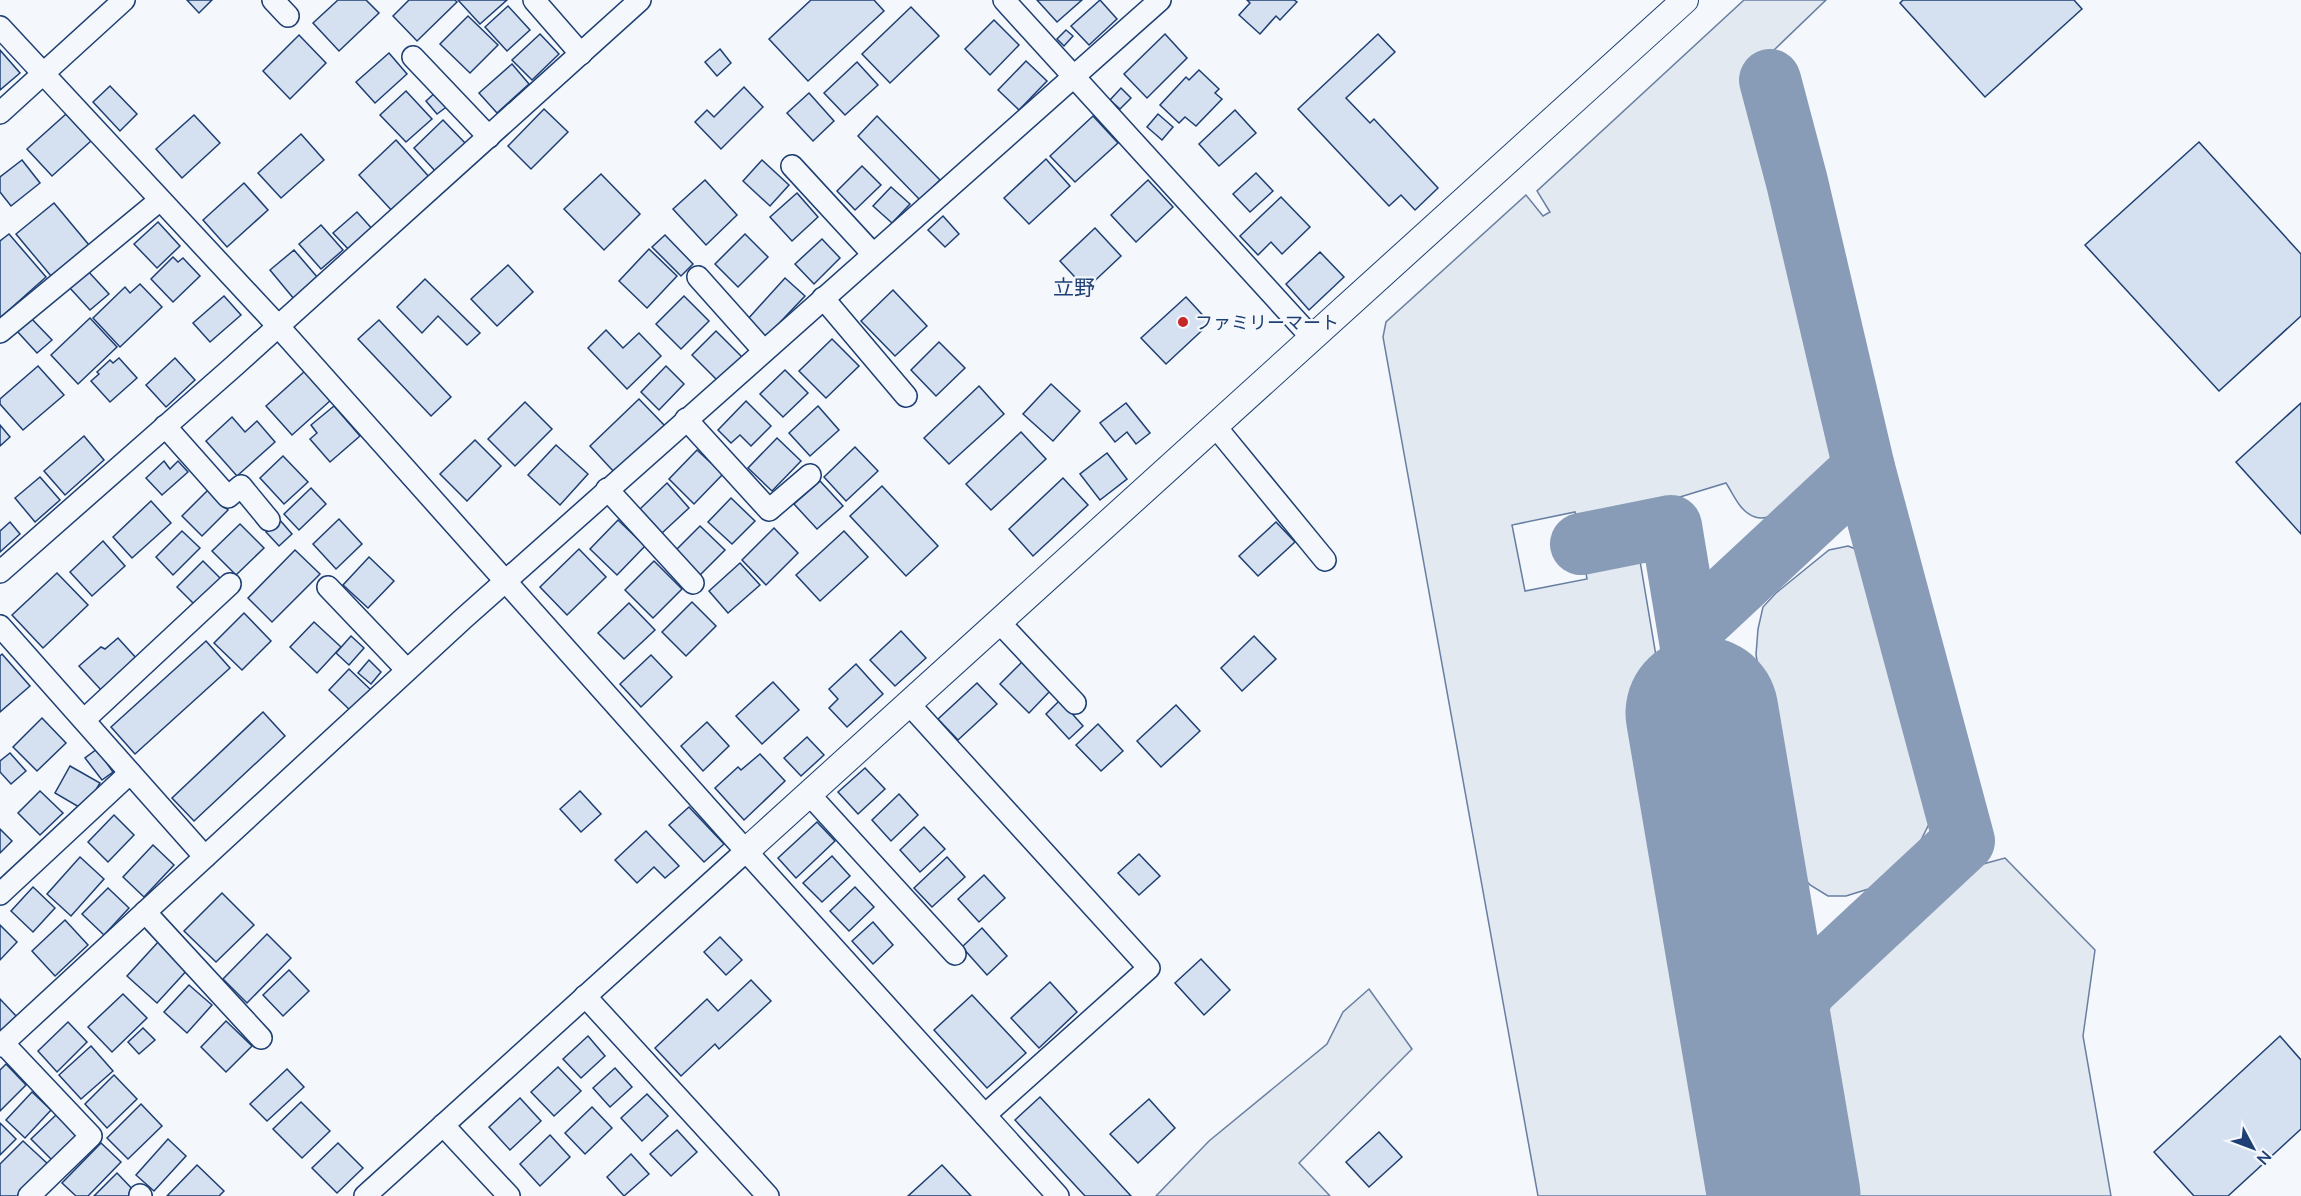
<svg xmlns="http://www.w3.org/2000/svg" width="2301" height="1196" viewBox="0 0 2301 1196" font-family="Lato,'Noto Sans JP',sans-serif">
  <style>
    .green { fill: #e3e9f0; stroke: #687fa3; stroke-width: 1.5 }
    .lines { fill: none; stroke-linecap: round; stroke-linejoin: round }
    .taxiway { stroke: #889bb7; stroke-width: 62 }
    .runway { stroke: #889bb7; stroke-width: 153 }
    .building { fill: #d5e0f0; stroke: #1d3f73; stroke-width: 1.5 }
    .minor-casing { stroke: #1d3f73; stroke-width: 24 }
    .tertiary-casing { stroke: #1d3f73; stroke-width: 28 }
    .minor { stroke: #f4f7fb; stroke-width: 21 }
    .tertiary { stroke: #f4f7fb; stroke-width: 26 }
    .poi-dot { fill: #c62828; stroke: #f4f7fb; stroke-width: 2 }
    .labels { text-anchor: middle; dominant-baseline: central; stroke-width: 4.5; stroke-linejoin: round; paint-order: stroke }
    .poi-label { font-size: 18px; fill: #1d3f73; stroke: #f4f7fb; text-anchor: start }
    .quarter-label { font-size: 21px; fill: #1d3f73; stroke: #f4f7fb }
  </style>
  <rect width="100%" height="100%" fill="#f4f7fb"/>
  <g class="green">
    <path d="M1744 0H1826L1750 73 1835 402C1836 420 1839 440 1832 457 1824 478 1780 525 1755 517 1740 512 1734 495 1726 483L1634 511 1577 522 1575 512 1512 525 1525 591 1587 579 1586 573 1640 561 1747 1196H1538L1383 337 1386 322 1526 195 1543 216 1550 212 1537 191Z"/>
    <polygon points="1848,546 1863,552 1877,569 1932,776 1935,797 1933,816 1920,842 1878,886 1846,896 1828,896 1810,885 1799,872 1791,855 1756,655 1758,629 1763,607 1776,593 1829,550"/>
    <polygon points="2005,858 2095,950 2083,1036 2111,1196 1849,1196 1822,1044 1830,1006 1967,875 1983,864"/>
    <polygon points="1369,989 1412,1049 1299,1163 1330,1196 1156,1196 1209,1141 1327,1044 1343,1012"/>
  </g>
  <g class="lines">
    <g class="taxiway">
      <polyline points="1581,544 1671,526 1702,713"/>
      <polyline points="1690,630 1864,468"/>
      <polyline points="1757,1034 1964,841 1864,468 1797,182 1770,80"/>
    </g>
    <polyline class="runway" points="1702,713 1784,1196"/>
  </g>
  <g class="building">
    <polygon points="187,0 212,0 199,13"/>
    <polygon points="338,0 366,0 379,13 339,51 313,23"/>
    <polygon points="409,0 455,0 457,2 417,41 393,16"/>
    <polygon points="458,0 507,0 480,24"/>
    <polygon points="811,0 874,0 884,11 808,81 769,39"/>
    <polygon points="1037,0 1082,0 1057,22"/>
    <polygon points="1100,0 1117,19 1089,45 1071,26"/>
    <polygon points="1247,0 1294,0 1297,2 1280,20 1276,16 1260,34 1239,15 1250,3"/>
    <polygon points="1903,0 2074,0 2082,9 1985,97 1900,3"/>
    <polygon points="508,6 530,30 507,51 485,27"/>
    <polygon points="911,7 939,36 890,83 862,54"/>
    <polygon points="468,16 498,45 470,73 440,44"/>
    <polygon points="994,20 1019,45 990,75 965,49"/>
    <polygon points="1066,30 1073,36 1064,46 1057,39"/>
    <polygon points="540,34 559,54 532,80 512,60"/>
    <polygon points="1165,34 1187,58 1147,98 1124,74"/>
    <polygon points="1378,34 1395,52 1346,98 1370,123 1374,119 1438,188 1415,210 1401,195 1389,206 1298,109"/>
    <polygon points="299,35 326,63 290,99 263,71"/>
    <polygon points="720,49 731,63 717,76 705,62"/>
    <polygon points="0,50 20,73 0,90"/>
    <polygon points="389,53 407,74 375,103 356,82"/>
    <polygon points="1026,61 1047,81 1019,110 998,90"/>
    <polygon points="857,62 878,85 845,115 824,93"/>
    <polygon points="512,64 529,84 497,113 479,93"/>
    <polygon points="1199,70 1219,89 1215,93 1222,99 1196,126 1185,117 1179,123 1160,105 1186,77 1189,80"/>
    <polygon points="110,86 137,114 120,131 93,102"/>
    <polygon points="744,87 763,107 721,149 695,122 707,110 714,117"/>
    <polygon points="1121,88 1131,98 1120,109 1110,100"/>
    <polygon points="406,91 432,119 406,142 380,115"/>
    <polygon points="437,91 449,105 437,114 426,101"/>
    <polygon points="809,93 834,121 813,141 787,113"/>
    <polygon points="544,109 568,132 531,169 508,146"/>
    <polygon points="1235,110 1256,133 1219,166 1199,144"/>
    <polygon points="66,114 91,141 52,176 27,149"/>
    <polygon points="1158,114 1173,127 1162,140 1147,127"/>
    <polygon points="194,115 220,143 182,178 156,149"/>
    <polygon points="877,116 940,180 920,200 858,136"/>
    <polygon points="1093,116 1118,143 1075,182 1050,156"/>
    <polygon points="443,120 466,144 436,172 414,148"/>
    <polygon points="301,134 324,160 281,198 258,173"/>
    <polygon points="396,140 431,179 394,213 359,175"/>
    <polygon points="2199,142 2301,254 2301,316 2219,391 2085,245"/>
    <polygon points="1046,159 1070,186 1029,224 1004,198"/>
    <polygon points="22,160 40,183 11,206 0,192 0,177"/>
    <polygon points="762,160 789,185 770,206 743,181"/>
    <polygon points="862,166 881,185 855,210 837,191"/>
    <polygon points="1256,173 1273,191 1250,212 1233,194"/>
    <polygon points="601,174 640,214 604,250 564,209"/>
    <polygon points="705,180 737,215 706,245 673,209"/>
    <polygon points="1148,180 1173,207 1136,242 1111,215"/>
    <polygon points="244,183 268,210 227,247 203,220"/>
    <polygon points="891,187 910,204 892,223 873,206"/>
    <polygon points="797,193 818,217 792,241 770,217"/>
    <polygon points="1281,197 1310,227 1282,254 1271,242 1258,255 1240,236"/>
    <polygon points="54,203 89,245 51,276 16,234"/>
    <polygon points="357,212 374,231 351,252 333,233"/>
    <polygon points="943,216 959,234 945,247 928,230"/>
    <polygon points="158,222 180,246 157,268 134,244"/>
    <polygon points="321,225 343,250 321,269 299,244"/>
    <polygon points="1095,228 1121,256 1086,289 1060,261"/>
    <polygon points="9,234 46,277 0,318 0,241"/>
    <polygon points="745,234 768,257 738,287 715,264"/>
    <polygon points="665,235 693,264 681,276 652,247"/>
    <polygon points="822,239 840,258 814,284 795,264"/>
    <polygon points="649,249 677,276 647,308 619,281"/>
    <polygon points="294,250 318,278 294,299 270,270"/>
    <polygon points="1320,252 1344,277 1309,310 1286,284"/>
    <polygon points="173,257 178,262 183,258 200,276 173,302 151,279"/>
    <polygon points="508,265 533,292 497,326 471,299"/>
    <polygon points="87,270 109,294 90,310 69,287"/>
    <polygon points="785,278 805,296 766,337 747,320"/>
    <polygon points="425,279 480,333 467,345 438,316 422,333 397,307"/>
    <polygon points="140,284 162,307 120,347 93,318 125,287 130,293"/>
    <polygon points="893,290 927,326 895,356 861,321"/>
    <polygon points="224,296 241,315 210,342 193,323"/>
    <polygon points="684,296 709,321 681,349 656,324"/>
    <polygon points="1186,297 1210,323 1166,364 1141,338"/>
    <polygon points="30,317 52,340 37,353 16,330"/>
    <polygon points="90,318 117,347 78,384 51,355"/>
    <polygon points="379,320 451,397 431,416 358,339"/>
    <polygon points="606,330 623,348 639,333 661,356 627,389 588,348"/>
    <polygon points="716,331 742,357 718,381 692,355"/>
    <polygon points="832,339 859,366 826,398 799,371"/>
    <polygon points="939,342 965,368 936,396 911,370"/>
    <polygon points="119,358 137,378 110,402 91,381 99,374 97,372 110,360 113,363"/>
    <polygon points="175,358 195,380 166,407 146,385"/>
    <polygon points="38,366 64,395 23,430 0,404 0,399"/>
    <polygon points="666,366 684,384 659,410 641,392"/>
    <polygon points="785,370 808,393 783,417 760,394"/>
    <polygon points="305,371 331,400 292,435 266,406"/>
    <polygon points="1051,384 1080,411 1053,441 1023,414"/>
    <polygon points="979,386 1004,414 949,464 924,438"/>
    <polygon points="639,399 665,426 615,473 590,446"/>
    <polygon points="746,401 771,426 751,446 740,435 731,443 718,430"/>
    <polygon points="525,402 552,429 515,466 488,439"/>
    <polygon points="1126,403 1150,433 1136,444 1127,432 1115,442 1100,423"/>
    <polygon points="2301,403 2301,534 2236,462"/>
    <polygon points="334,406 360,436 330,462 310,439 317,433 311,425"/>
    <polygon points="818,406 839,430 810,456 789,433"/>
    <polygon points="232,417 245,432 257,421 275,442 237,476 206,441"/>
    <polygon points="0,425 10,437 0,446"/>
    <polygon points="1021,432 1046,459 991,510 966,484"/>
    <polygon points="84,436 104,460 65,495 44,471"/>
    <polygon points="777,438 801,461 772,491 748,468"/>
    <polygon points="475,440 501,466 467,501 440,474"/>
    <polygon points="556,445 588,474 560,505 528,475"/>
    <polygon points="855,447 878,471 846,501 824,477"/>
    <polygon points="697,450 723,474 694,504 669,479"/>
    <polygon points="1107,453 1127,479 1100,500 1080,474"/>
    <polygon points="283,456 308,482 284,504 260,478"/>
    <polygon points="164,461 170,469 178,461 188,472 162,495 146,478"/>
    <polygon points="40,477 60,500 35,522 15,498"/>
    <polygon points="1063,478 1088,505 1033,556 1009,529"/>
    <polygon points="820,481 843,506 817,529 794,504"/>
    <polygon points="667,483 689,508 662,533 640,509"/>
    <polygon points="882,486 938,546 906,576 850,516"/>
    <polygon points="311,488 326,504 299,530 284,514"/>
    <polygon points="208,490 228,510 202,536 182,516"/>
    <polygon points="731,498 755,521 732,544 708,522"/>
    <polygon points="151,501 171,523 132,558 113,537"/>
    <polygon points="279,519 292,534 279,546 266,532"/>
    <polygon points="339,519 362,544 336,569 313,544"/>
    <polygon points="618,520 645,546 617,575 590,549"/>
    <polygon points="10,522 20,534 0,552 0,531"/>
    <polygon points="1276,522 1295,542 1258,576 1239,556"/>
    <polygon points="240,524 264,548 236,575 212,551"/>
    <polygon points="700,526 725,550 700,575 675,551"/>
    <polygon points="774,528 798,553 766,585 742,560"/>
    <polygon points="182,531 200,548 173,575 156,557"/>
    <polygon points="844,531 868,557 820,601 796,575"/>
    <polygon points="103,541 125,566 92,596 70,572"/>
    <polygon points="579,549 606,577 567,615 540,587"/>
    <polygon points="295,550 320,574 272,622 248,598"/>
    <polygon points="369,557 394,581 368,608 343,585"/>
    <polygon points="203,561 223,581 197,607 177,587"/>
    <polygon points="654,561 682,589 653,618 625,590"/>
    <polygon points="740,563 760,585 728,613 709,591"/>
    <polygon points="57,573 88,605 43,648 12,615"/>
    <polygon points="692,602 716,626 686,656 662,632"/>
    <polygon points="629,603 655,630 624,659 598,633"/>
    <polygon points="244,613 271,641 242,670 214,643"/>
    <polygon points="314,622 341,647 317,673 290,647"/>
    <polygon points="901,631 926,658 895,686 870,660"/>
    <polygon points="351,636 364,648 349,665 336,653"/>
    <polygon points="1254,636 1276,659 1242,691 1221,668"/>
    <polygon points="118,638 137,659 102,691 79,666 101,647 105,649"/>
    <polygon points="206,641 230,668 135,754 111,727"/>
    <polygon points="2,654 30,686 0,712 0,656"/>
    <polygon points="651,655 672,677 641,707 620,684"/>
    <polygon points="369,660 381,672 371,684 358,673"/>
    <polygon points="1022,662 1051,690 1029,713 1000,684"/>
    <polygon points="856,664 883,694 847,727 829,708 838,699 829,689"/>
    <polygon points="349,669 371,690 351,711 329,690"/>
    <polygon points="773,682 799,710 762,744 736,716"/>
    <polygon points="977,683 997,704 958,740 938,719"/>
    <polygon points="1060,700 1083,726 1069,739 1046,714"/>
    <polygon points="1176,705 1200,731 1161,767 1137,741"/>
    <polygon points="263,712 285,736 194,821 172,798"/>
    <polygon points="42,718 66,743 37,771 13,747"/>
    <polygon points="707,722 729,746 703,771 681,746"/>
    <polygon points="1098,724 1123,751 1101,771 1076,745"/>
    <polygon points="807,737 824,755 801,776 784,758"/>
    <polygon points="97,749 113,772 102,780 85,758"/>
    <polygon points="10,753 26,771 11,784 0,772 0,761"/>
    <polygon points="760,754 785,781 744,820 715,788 738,767 741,770"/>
    <polygon points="70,766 100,783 84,810 55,793"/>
    <polygon points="865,768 885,789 858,814 838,792"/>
    <polygon points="40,791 63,813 40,835 18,813"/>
    <polygon points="580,791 601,814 581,832 560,809"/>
    <polygon points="899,794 918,815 891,841 872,820"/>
    <polygon points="689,807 724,844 704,862 669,825"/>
    <polygon points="114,815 134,835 108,862 88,842"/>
    <polygon points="817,822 835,841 796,878 778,858"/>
    <polygon points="924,827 945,849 920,872 900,850"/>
    <polygon points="0,829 12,841 0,853"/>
    <polygon points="646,831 679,866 665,878 654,867 637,883 615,860"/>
    <polygon points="153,845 174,865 144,897 123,877"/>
    <polygon points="1139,854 1160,876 1139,895 1118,873"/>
    <polygon points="832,856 850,876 822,902 803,883"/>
    <polygon points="80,857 104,879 71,916 47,894"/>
    <polygon points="947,857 965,877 932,907 914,888"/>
    <polygon points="984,875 1005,898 979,922 958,899"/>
    <polygon points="33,887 55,908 33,932 11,911"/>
    <polygon points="855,887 874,907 849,931 830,911"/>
    <polygon points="108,888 129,908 104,935 82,914"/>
    <polygon points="222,893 254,925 216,962 184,931"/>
    <polygon points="65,920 88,945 55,976 32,951"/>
    <polygon points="873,922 893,945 873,964 852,941"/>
    <polygon points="0,925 17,942 0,960"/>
    <polygon points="982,928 1007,956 987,975 962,947"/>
    <polygon points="267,934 291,958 247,1003 223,979"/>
    <polygon points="720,937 742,960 726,975 704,952"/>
    <polygon points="159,941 189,968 157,1003 127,976"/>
    <polygon points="1201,959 1230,990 1204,1015 1175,983"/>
    <polygon points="289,970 309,991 283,1016 263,995"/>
    <polygon points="751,980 771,1001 719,1049 715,1044 681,1076 655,1048 707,999 718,1011"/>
    <polygon points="1050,982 1077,1012 1039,1048 1011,1018"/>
    <polygon points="189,985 212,1005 187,1033 164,1012"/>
    <polygon points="123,994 147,1018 112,1052 88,1027"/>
    <polygon points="972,995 1026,1053 987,1088 934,1030"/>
    <polygon points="0,999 18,1018 0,1035"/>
    <polygon points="226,1021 252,1046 226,1072 201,1047"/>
    <polygon points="68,1022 87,1042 57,1072 38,1051"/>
    <polygon points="143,1028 155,1040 139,1054 128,1042"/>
    <polygon points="588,1036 605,1056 581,1078 563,1059"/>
    <polygon points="2280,1036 2301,1060 2301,1129 2228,1196 2194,1196 2154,1152"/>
    <polygon points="91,1046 113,1071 81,1099 59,1075"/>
    <polygon points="6,1064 26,1085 0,1111 0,1070"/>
    <polygon points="558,1067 581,1091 554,1116 531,1092"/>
    <polygon points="615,1068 632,1087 610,1107 593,1088"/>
    <polygon points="287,1069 304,1087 267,1121 250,1104"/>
    <polygon points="114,1075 137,1099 107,1128 85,1104"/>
    <polygon points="32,1092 51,1110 25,1138 6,1120"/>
    <polygon points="647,1094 668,1116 642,1141 621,1118"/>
    <polygon points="1040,1097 1131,1196 1085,1196 1015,1120"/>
    <polygon points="520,1098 541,1121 510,1150 489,1127"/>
    <polygon points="1149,1099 1175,1128 1138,1163 1110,1134"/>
    <polygon points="301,1102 330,1131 302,1158 273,1129"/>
    <polygon points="141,1104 162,1126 128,1159 107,1138"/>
    <polygon points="592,1107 612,1128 585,1154 565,1133"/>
    <polygon points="56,1115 77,1136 52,1160 31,1139"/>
    <polygon points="0,1123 16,1139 0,1155"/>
    <polygon points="677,1130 697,1152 671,1176 650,1154"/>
    <polygon points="1379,1132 1402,1157 1369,1187 1346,1162"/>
    <polygon points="550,1135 570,1157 540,1186 520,1164"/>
    <polygon points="168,1139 186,1156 154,1191 136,1175"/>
    <polygon points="23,1141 49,1165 19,1196 0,1196 0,1164"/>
    <polygon points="101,1143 121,1162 88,1196 76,1196 62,1183"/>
    <polygon points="338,1143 363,1168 337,1193 312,1168"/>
    <polygon points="631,1154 649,1174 624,1196 607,1177"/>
    <polygon points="197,1165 224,1191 219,1196 167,1196"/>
    <polygon points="942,1165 971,1196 908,1196"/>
    <polygon points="117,1173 139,1196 94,1196"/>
  </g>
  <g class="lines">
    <defs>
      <g id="minor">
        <polyline points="273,0 288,16"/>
        <polyline points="534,0 581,54"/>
        <polyline points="1004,0 1313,339"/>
        <polyline points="0,27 278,326 746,851 1058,1196"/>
        <polyline points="413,57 489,137"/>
        <polyline points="0,113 124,0"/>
        <polyline points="792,166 873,254"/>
        <polyline points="698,277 764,351"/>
        <polyline points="823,298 906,396"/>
        <polyline points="0,332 160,200"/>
        <polyline points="686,419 769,510 810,475"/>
        <polyline points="165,426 228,497 241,486 269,520"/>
        <polyline points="1215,426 1325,560"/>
        <polyline points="607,489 693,583"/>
        <polyline points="0,572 233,367 640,0"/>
        <polyline points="328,587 407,670"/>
        <polyline points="999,622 1075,703"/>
        <polyline points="0,626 205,857"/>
        <polyline points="909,704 1149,968 985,1115"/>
        <polyline points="84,720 230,584"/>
        <polyline points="809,794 955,954"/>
        <polyline points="0,894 130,773"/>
        <polyline points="145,912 261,1038"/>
        <polyline points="585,996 768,1196"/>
        <polyline points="3,1043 91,1136 29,1196"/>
        <polyline points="0,1046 464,618 1160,0"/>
        <polyline points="443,1125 509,1196"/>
        <polyline points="140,1195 141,1196"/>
        <polyline points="365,1196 746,851"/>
      </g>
      <polyline id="tertiary" points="746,851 1685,0"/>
    </defs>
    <use href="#minor" class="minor-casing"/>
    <use href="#tertiary" class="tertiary-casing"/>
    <use href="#minor" class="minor"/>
    <use href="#tertiary" class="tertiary"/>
  </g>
  <circle class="poi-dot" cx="1183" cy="322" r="6"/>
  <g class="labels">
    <g class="poi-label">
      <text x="1195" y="322">ファミリーマート</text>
    </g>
    <g class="quarter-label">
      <text x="1074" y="286">立野</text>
    </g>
  </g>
  <g transform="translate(2253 1148) rotate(131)" stroke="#f4f7fb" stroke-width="4.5" paint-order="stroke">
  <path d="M0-4.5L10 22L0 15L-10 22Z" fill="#1d3f73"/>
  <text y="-9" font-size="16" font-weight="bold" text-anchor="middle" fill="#1d3f73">N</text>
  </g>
</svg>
